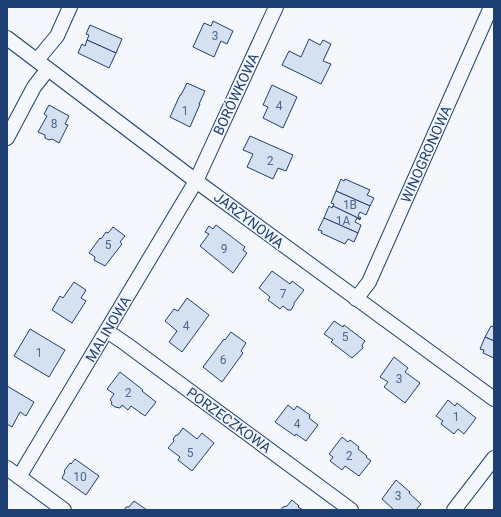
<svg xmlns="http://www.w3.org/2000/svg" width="501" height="517" viewBox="0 0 501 517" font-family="Roboto,sans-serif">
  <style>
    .building { fill: #d5e0f0; stroke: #1d3f73 }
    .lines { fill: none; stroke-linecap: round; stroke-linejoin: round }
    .street-casing { stroke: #1d3f73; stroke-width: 16 }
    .street { stroke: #f4f7fb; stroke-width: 14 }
    .labels { text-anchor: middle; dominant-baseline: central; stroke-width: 3; stroke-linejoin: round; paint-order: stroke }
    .number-label { font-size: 12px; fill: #4b6792 }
    .street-label { font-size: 14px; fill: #1d3f73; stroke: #f4f7fb }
  </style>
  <rect width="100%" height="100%" fill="#f4f7fb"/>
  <g class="building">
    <polygon points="213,21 233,31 227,44 221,41 214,57 193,47 204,23 211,26"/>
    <polygon points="90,25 122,39 116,53 87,40 89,35 86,34"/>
    <polygon points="309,39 320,45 323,40 331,44 323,61 331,64 321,84 282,65 289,51 301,57"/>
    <polygon points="87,40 116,53 109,68 78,53 82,44 85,46"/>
    <polygon points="187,83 205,91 199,104 200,104 190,127 170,117 180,95 181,95"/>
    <polygon points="272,85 297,97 283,128 263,118 268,107 263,105"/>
    <polygon points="49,105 69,116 65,124 68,125 59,143 52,139 49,140 45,138 45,135 38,132 47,116 44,114"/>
    <polygon points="250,136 293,155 286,171 278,168 273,179 247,167 253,154 243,150"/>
    <polygon points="341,179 344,181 345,179 370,190 367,195 374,198 370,206 336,191"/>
    <polygon points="336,191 370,206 366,215 360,212 358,216 361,218 360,219 333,206 334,204 331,203"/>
    <polygon points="329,206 332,208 333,206 360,219 360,220 357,218 355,222 361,225 358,233 324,218"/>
    <polygon points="324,218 358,233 354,242 348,239 345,244 321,233 322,231 318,230"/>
    <polygon points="216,225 245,247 243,250 247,253 233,273 200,246 209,234 205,232 209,226 213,229"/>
    <polygon points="113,227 125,236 120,242 122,244 105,266 94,260 95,257 89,253 100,238 101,239 106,232 108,233"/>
    <polygon points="272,271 290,284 292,281 304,290 294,303 294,305 291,310 288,310 283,306 280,309 268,300 270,297 259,288"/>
    <polygon points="74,282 86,290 81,298 86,301 72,323 52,310 60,296 63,298"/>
    <polygon points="187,298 209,315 182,352 169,342 177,331 165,321 174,309 178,311"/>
    <polygon points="334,321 343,327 344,325 365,341 362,345 363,348 352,358 331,342 333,340 324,334"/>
    <polygon points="491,326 494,327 494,341 485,337"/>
    <polygon points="30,329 65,350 49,377 14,356"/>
    <polygon points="231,332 246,343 241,351 243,353 222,382 203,367 224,339 225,340"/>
    <polygon points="485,337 494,341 494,358 483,353 484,350 480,349"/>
    <polygon points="394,357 408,368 405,372 420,383 405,403 384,387 388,382 380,377"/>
    <polygon points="120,372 143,390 142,391 156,402 145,416 131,406 128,410 122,405 120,408 115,407 111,404 112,402 110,400 114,394 107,389"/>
    <polygon points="7,386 34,402 26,416 20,412 12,427 7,424"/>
    <polygon points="448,400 455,406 457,403 476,418 464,434 458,429 454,434 441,424 443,421 436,416"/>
    <polygon points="288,405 294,410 297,406 310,415 309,418 318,425 306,441 296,434 295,436 275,422"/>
    <polygon points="183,428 197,439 202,433 214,443 192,471 178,460 180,457 168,448 174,441 173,439 176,435 178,435"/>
    <polygon points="342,437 348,442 350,440 359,447 358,449 367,456 366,457 371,461 359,476 345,466 342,470 330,461 333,457 329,454"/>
    <polygon points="75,459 99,476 86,495 62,478 65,472 64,471 70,463 71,464"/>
    <polygon points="396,480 410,492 409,493 421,504 416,510 394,510 382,499"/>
    <polygon points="292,500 299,506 298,507 303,510 281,510 283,507 287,506"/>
    <polygon points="134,501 147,510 124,510 126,507 129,507"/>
  </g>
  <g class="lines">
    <defs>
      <g id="street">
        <polyline points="7,38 196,181 494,399"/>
        <polyline points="37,60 57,36 70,7"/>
        <polyline points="7,138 34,87 48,69"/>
        <polyline points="356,299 369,282 491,7"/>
        <polyline points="107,331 126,344 351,510"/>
        <polyline points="7,468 64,510"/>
        <polyline points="19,477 196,181 276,7"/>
        <polyline points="454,510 494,458"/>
      </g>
    </defs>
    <use href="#street" class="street-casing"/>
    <use href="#street" class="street"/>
  </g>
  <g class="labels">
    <g class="number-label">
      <text x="215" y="36">3</text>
      <text x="279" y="106">4</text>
      <text x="185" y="111">1</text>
      <text x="54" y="124">8</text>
      <text x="270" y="161">2</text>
      <text x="350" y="205">1B</text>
      <text x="343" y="221">1A</text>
      <text x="108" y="245">5</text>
      <text x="224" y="249">9</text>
      <text x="283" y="294">7</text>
      <text x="186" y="326">4</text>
      <text x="345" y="337">5</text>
      <text x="39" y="353">1</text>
      <text x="223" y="360">6</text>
      <text x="399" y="379">3</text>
      <text x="128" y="393">2</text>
      <text x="456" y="417">1</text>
      <text x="297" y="424">4</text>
      <text x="190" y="453">5</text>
      <text x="349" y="456">2</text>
      <text x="80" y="477">10</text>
      <text x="398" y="496">3</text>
    </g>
    <g class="street-label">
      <text transform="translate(236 94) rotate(-65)">BORÓWKOWA</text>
      <text transform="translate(426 154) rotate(-66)">WINOGRONOWA</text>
      <text transform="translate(249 220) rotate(37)">JARZYNOWA</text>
      <text transform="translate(108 329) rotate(-59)">MALINOWA</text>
      <text transform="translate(229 420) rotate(36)">PORZECZKOWA</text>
    </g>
  </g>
  <rect width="501" height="517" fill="none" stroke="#1d3f73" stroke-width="16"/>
</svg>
